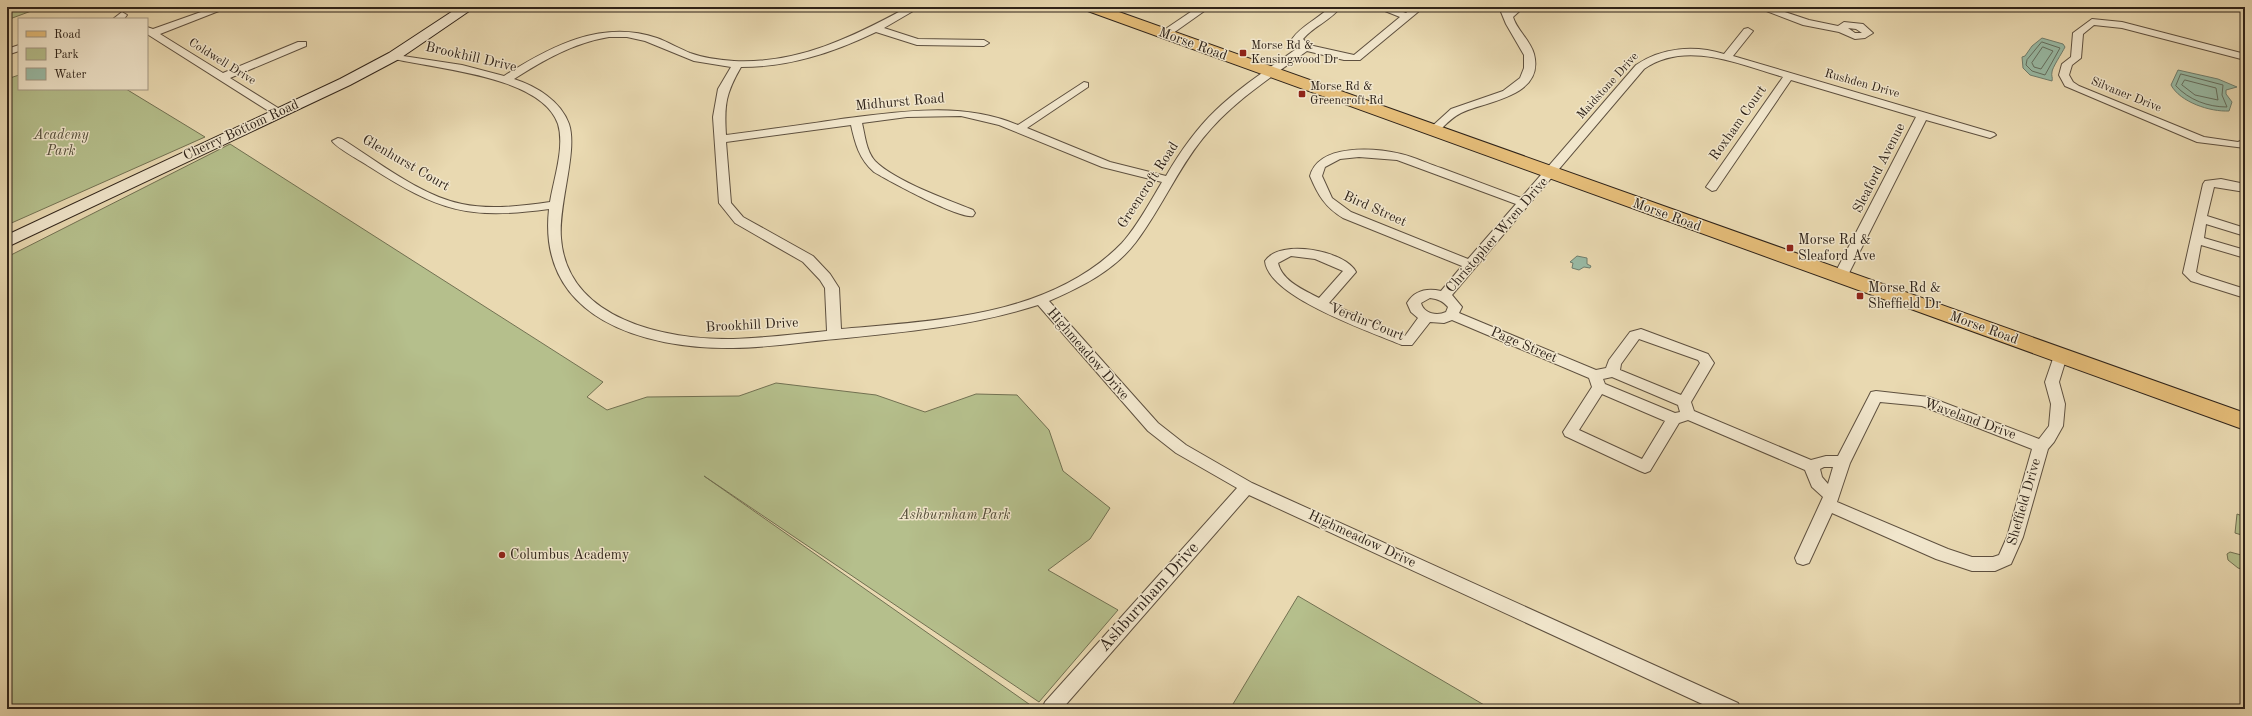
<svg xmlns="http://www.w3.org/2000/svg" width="2252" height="716" viewBox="0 0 2252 716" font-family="'Old Standard TT',serif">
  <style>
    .green { fill: #b5bf8c; stroke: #727152 }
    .water { fill: #99bba6; stroke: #6f7e6e }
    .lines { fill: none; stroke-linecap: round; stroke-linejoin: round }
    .shore { stroke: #646f60; stroke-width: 1 }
    .minor-casing { stroke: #5e503f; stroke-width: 2 }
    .tertiary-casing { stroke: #5e503f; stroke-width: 2 }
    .secondary-casing { stroke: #2f2319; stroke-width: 2 }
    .primary-casing { stroke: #2f2319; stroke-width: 2 }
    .minor { fill: #f1e6cc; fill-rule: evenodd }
    .tertiary { fill: #f1e6cc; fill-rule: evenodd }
    .secondary { fill: #f1e6cc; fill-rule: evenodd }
    .primary { fill: #e4bc78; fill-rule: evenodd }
    .poi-dot { fill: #8f2418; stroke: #f1e6cc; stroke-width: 1.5 }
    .labels { text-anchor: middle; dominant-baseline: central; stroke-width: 3; stroke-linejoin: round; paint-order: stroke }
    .far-poi-label { font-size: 12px; fill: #2f2319; stroke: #f1e6cc; text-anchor: start }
    .far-street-label { font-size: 12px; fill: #2f2319; stroke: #f1e6cc }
    .street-label { font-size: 14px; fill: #2f2319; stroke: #f1e6cc }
    .park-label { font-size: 14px; font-style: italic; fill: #504a36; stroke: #f1e6cc }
    .poi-label { font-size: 14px; fill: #2f2319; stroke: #f1e6cc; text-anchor: start }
    .near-street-label { font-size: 17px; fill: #2f2319; stroke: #f1e6cc }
  </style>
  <rect width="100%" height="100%" fill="#e9d9b1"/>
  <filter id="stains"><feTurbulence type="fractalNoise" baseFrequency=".005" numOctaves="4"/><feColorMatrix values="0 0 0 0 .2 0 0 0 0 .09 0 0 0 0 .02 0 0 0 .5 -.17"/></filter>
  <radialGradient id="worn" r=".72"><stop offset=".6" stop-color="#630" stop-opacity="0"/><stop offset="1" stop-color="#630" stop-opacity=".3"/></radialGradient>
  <g class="green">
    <polygon points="7,7 42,7 7,20"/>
    <polygon points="19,75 19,89 126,89 205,137 7,225 7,79"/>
    <polygon points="230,144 603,382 587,397 607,410 647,397 739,396 776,383 876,395 925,412 976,394 1017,395 1049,430 1063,471 1110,508 1090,539 1048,570 1118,610 1039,702 704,476 1036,709 7,709 7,257"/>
    <polygon points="2237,514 2245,517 2245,536 2235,533"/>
    <polygon points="2230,552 2245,556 2245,570 2238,568 2228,560 2227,554"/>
    <polygon points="1298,596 1491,709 1230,709"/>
  </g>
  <g class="water">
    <path d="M2042 38 2063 44 2065 47C2062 53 2052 68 2052 72 2051 76 2053 77 2052 81L2030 75 2023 68 2022 57 2025 56 2032 46Z"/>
    <path d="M2178 70 2218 79 2237 87 2226 90V94L2232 102 2229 111C2210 112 2180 102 2171 85Z"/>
    <polygon points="1577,256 1587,258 1587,264 1591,266 1590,268 1584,267 1579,270 1572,268 1573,263 1570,262"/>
  </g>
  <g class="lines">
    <g class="shore">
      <polygon points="2042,42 2060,48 2045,75 2032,71 2026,65 2027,60"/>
      <polygon points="2043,47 2053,51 2041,69 2034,67 2032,63"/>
      <path d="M2181 74 2223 85 2222 95 2227 107C2208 107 2189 100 2176 86Z"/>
      <polygon points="2185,80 2216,88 2218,100 2195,95 2182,85"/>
    </g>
    <defs>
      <g id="minor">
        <polygon points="215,7 229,7 160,34 223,73 298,42 306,42 306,46 230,78 283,111 285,113 283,115 275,115 147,34 147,27 153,29"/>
        <path d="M908 7H920L884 28 918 39 984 40 989 43 984 46 917 45 876 32C832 53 790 67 741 67 726 93 724 104 726 135 764 130 803 125 841 119 900 112 961 101 1018 125L1084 82 1088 83V87L1027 128 1110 162 1166 176C1180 152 1196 129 1216 110 1241 86 1271 67 1299 47L1292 39C1302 25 1318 19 1330 7H1341C1330 21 1314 26 1303 39L1309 45 1354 55 1400 17 1375 7H1389L1406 13 1413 7H1424L1360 60H1344L1307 51C1270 78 1232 102 1203 138 1177 170 1161 209 1136 242 1114 271 1081 287 1049 301L1158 423 1186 445 1252 483 1738 703 1741 709H1713L1249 495 1062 709H1042L1045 702 1237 488 1176 453 1148 431 1038 305C972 326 905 332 836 339 801 342 767 348 733 348 644 349 537 319 549 209 467 220 439 211 370 167 360 160 339 150 332 141L338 138 342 139C377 161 421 196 462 204 490 210 522 206 550 202 554 178 565 147 558 124 541 75 433 69 390 58V54L462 65 504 76C550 47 601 19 657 38 668 42 678 48 690 53 704 58 719 60 734 61 798 64 853 37 908 7ZM609 37H627L645 41 694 61 731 67 718 89 713 117 719 203 735 223 803 262 820 280 825 288 827 331C796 334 765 338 733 339 666 340 567 320 561 238 558 205 578 151 569 124 561 101 536 86 514 79 544 60 573 43 609 37ZM961 116 999 125 1102 167 1162 182C1150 202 1138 225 1122 243 1050 317 937 320 841 329L839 288 830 274 813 256 743 217 731 203 726 142 851 125C855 143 859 159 874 172 889 181 959 219 973 216L975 213 973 210C946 199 895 181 875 161 866 151 865 135 862 123L907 117Z"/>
        <polygon points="1198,7 1210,7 1169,36 1161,36 1161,32"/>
        <path d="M1499 7H1509L1510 9 1513 7H1524L1513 17C1517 30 1530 40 1534 54 1545 97 1486 101 1461 113 1451 118 1444 126 1437 133H1429L1427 131 1429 129 1451 109 1503 91 1520 78 1524 68V55L1506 24Z"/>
        <path d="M1756 7H1770L1809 20 1838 26 1844 22 1863 24 1873 33 1865 38 1855 39 1839 32 1803 25ZM1848 28 1856 29 1862 33H1855Z"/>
        <polygon points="122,12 127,15 124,19 113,19"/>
        <polygon points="2092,19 2122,22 2245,54 2245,60 2122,28 2094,25 2083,34 2081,58 2072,65 2069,75 2073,82 2079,86 2204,137 2238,142 2245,139 2245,148 2197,142 2065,86 2059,75 2062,64 2071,57 2073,33"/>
        <path d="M1748 28 1753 31 1733 56 1994 133 1996 135 1990 138 1926 120 1847 277 1840 281 1833 277 1916 117 1791 80 1716 190 1712 191 1706 187 1783 77C1738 64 1686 40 1644 69L1452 295 1462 307 1459 313 1596 370 1606 368 1609 360 1630 332 1641 329 1708 354 1714 363 1691 402 1694 411 1811 460 1826 456H1838L1869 396 1871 392 1876 391 1929 397 2039 439 2049 426 2051 404 2045 382 2055 353H2065L2067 356 2059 382 2065 404 2063 426 2054 442 2048 449 2023 537 2011 564 1995 571H1972L1936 559 1832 513 1809 563 1803 565 1797 563 1795 558 1823 497 1812 487 1805 470 1688 420 1679 423 1650 471 1645 473 1640 471 1565 436 1563 432 1592 387 1589 378 1452 320 1444 323 1430 322 1412 345H1402C1371 332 1268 297 1265 261 1280 238 1346 251 1356 272L1329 303 1405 336 1418 318 1411 312 1407 303C1415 290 1427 288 1441 291L1462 266 1343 218C1325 207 1318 195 1310 176 1319 143 1375 148 1401 154 1415 157 1428 164 1441 168 1468 178 1495 188 1521 198L1636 65C1662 47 1695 45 1724 54L1744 29ZM1359 157 1397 160 1516 204 1468 259 1351 212 1332 198 1322 176 1325 167 1340 159ZM1291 256 1315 259 1343 271 1319 298C1304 290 1282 281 1278 263ZM1430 298C1438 299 1443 301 1448 307L1446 312C1437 316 1424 314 1421 303ZM1639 339 1698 360 1700 363 1681 395 1620 370 1621 364ZM1612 377 1678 405 1680 412 1675 413 1605 384 1603 379ZM1602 394 1665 421 1642 459 1579 430ZM1880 402 1922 406 2032 449 2007 537 1999 555 1993 557H1972L1948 549 1837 502 1850 463ZM1824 467H1833L1828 484 1822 477 1820 469Z"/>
        <polygon points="19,45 19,51 7,55 7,49"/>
        <polygon points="2221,179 2245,184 2245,192 2214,187 2207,216 2245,228 2245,236 2206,224 2204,238 2245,250 2245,258 2201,245 2196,272 2201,275 2245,289 2245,298 2191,281 2183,273 2203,184 2205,181"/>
      </g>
      <polygon id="tertiary" points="2238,7 2245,7 2245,11 2240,10"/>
      <polygon id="secondary" points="459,7 475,7 399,59 350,85 7,247 7,235 340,79 389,53"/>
      <polygon id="primary" points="1082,7 1105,7 2245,413 2245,430 1085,10"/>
    </defs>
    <use href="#minor" class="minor-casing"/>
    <use href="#tertiary" class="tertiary-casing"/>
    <use href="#secondary" class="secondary-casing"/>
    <use href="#primary" class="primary-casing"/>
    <use href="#minor" class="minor"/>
    <use href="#tertiary" class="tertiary"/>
    <use href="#secondary" class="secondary"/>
    <use href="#primary" class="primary"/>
  </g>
  <g class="poi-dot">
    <rect x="1239" y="49" width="8" height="8" rx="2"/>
    <rect x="1298" y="90" width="8" height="8" rx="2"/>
    <rect x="1786" y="244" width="8" height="8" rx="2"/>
    <rect x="1856" y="292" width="8" height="8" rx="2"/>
    <circle cx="502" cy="555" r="4"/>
  </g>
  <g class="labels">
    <g class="far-poi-label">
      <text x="1251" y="46">Morse Rd &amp;<tspan x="1251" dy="14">Kensingwood Dr</tspan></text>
      <text x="1310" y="87">Morse Rd &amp;<tspan x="1310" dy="14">Greencroft Rd</tspan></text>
    </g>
    <g class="far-street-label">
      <text transform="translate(222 62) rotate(32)">Coldwell Drive</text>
      <text transform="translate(1862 84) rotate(16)">Rushden Drive</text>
      <text transform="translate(1608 86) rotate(-48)">Maidstone Drive</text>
      <text transform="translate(2126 95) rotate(22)">Silvaner Drive</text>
    </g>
    <g class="street-label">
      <text transform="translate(1193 44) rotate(20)">Morse Road</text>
      <text transform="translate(471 57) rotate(13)">Brookhill Drive</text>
      <text transform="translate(900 102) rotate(-5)">Midhurst Road</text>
      <text transform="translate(1738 123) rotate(-55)">Roxham Court</text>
      <text transform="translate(241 130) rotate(-25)">Cherry Bottom Road</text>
      <text transform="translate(406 163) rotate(30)">Glenhurst Court</text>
      <text transform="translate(1879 168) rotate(-63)">Sleaford Avenue</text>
      <text transform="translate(1148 185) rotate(-57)">Greencroft Road</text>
      <text transform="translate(1375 209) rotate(24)">Bird Street</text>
      <text transform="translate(1667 215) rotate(20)">Morse Road</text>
      <text transform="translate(1497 235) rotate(-49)">Christopher Wren Drive</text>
      <text transform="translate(1367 322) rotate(22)">Verdin Court</text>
      <text transform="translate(752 325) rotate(-3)">Brookhill Drive</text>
      <text transform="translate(1984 328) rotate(20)">Morse Road</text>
      <text transform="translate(1524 345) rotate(23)">Page Street</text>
      <text transform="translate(1088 354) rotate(49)">Highmeadow Drive</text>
      <text transform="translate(1970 419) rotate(20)">Waveland Drive</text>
      <text transform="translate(2024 502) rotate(-74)">Sheffield Drive</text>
      <text transform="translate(1362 539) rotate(25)">Highmeadow Drive</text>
    </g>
    <g class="park-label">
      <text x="61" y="135">Academy<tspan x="61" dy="16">Park</tspan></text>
      <text x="955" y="515">Ashburnham Park</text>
    </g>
    <g class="poi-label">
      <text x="1798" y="240">Morse Rd &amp;<tspan x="1798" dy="16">Sleaford Ave</tspan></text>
      <text x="1868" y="288">Morse Rd &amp;<tspan x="1868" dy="16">Sheffield Dr</tspan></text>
      <text x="510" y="555">Columbus Academy</text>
    </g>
    <g class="near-street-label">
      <text transform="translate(1149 597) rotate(-48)">Ashburnham Drive</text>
    </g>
  </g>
  <rect width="2252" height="716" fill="none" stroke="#e9d9b1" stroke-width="24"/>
  <rect x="8" y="8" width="2236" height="700" fill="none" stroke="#2f2319" stroke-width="2"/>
  <rect x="12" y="12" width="2228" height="692" fill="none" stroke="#2f2319"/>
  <rect x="18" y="18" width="130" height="72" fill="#f1e6cc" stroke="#a39884"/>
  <rect x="26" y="31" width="20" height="6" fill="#e4bc78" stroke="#a39884"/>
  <text x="54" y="38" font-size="12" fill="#2f2319">Road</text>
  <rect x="26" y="48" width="20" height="12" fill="#b5bf8c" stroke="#a39884"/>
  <text x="54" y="58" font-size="12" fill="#2f2319">Park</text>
  <rect x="26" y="68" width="20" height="12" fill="#99bba6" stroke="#a39884"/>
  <text x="54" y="78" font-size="12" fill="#2f2319">Water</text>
  <rect width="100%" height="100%" filter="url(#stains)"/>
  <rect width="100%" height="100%" fill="url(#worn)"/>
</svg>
